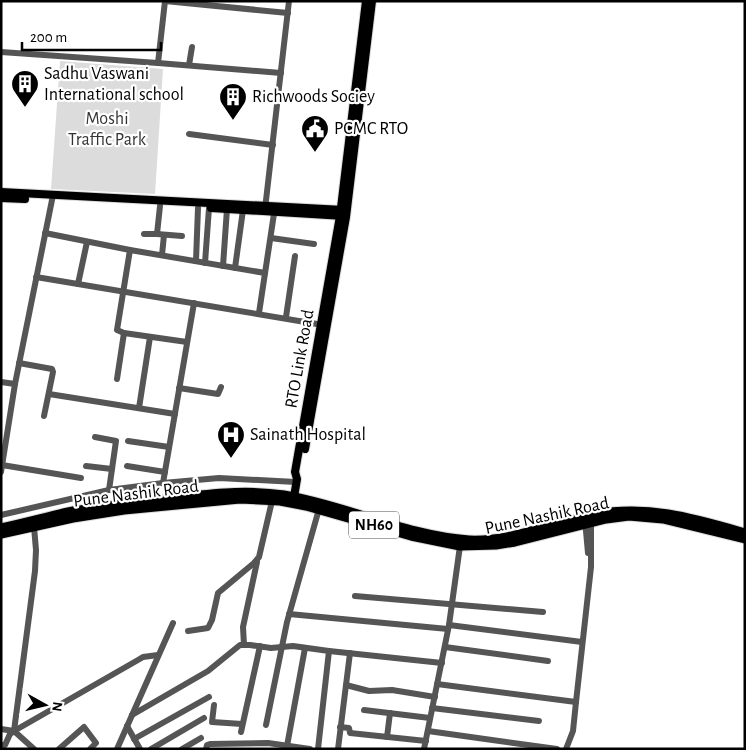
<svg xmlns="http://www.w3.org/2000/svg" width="746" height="750" viewBox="0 0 746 750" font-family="'Alegreya Sans',sans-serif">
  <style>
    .green { fill: #dcdcdc }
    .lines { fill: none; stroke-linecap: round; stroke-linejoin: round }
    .major-casing { stroke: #dbdbdb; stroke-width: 10 }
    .highway-casing { stroke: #dbdbdb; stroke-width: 11 }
    .minor { stroke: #555; stroke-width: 6 }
    .major { stroke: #000; stroke-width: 8 }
    .highway { stroke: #000; stroke-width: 9 }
    .labels { text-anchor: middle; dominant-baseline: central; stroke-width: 4.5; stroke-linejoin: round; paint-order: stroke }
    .shield { fill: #fff; stroke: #4c4c4c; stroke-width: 1 }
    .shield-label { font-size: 16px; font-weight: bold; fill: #000 }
    .poi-label { font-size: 18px; fill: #000; stroke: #fff; text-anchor: start }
    .park-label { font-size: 18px; fill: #333; stroke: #fff }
    .street-label { font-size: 18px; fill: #000; stroke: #fff }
  </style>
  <rect width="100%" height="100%" fill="#fff"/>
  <polygon class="green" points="60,61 163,69 155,194 51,189"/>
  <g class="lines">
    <defs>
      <g id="major">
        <polyline points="1,192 344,210"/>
        <polyline points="1,198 25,199"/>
        <polyline points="211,208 344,216"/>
        <polyline points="305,449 346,217 372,1"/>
        <polyline points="294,497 297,479 295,472 340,216 366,1"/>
      </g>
      <g id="highway">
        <path d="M1 528C24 523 46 517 68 512 100 506 133 503 166 499 205 494 245 489 284 495 345 505 407 536 469 540 510 542 551 523 592 515 646 504 693 518 745 533"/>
        <polyline points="1,534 73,518 124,510 240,499 280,501 306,506 411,536 460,546 496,545 515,542 606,519 629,516 663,519 745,539"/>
      </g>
    </defs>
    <use href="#major" class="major-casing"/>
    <use href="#highway" class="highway-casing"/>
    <g class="minor">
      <polyline points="165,1 288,13"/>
      <polyline points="1,52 158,63 281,73"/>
      <polyline points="158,63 165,1"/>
      <polyline points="189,65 192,47"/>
      <polyline points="189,134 273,145"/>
      <polyline points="160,206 157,234 182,236"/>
      <polyline points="265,209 289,1"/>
      <polyline points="45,233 130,250 265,273"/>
      <polyline points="144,234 157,234"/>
      <polyline points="271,238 314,244"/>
      <polyline points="130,250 117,330 124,333 187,342"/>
      <polyline points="162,255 164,235"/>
      <polyline points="196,261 198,208"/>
      <polyline points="205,263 209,208"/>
      <polyline points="223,266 227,209"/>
      <polyline points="235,268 243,210"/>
      <polyline points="36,277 323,325"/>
      <polyline points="78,284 87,242"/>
      <polyline points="259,313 275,207"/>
      <polyline points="286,317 295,256"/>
      <polyline points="19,363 52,369 53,372 44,416"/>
      <polyline points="117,379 124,333"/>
      <polyline points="1,382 15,384"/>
      <polyline points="179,388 218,394 221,387"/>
      <polyline points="49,394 175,414"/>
      <polyline points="139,408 150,337"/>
      <polyline points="95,437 116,441 109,490"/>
      <polyline points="128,441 169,447"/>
      <polyline points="2,465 81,478"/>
      <polyline points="86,466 112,469"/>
      <polyline points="127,466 165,472"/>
      <polyline points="1,472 15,384 53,195"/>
      <polyline points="163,483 194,303"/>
      <polyline points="1,515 109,490 163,483 219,478 296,482"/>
      <polyline points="585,520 588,553"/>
      <polyline points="34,527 36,550 35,571 14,731 34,749"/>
      <polyline points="355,596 543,612"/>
      <polyline points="289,614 448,629"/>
      <polyline points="449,625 582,642"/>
      <polyline points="188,631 208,628 212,620 218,593 254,563 259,557 272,501"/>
      <polyline points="244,645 243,627 257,562"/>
      <polyline points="445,647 548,661"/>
      <polyline points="329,651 442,663"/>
      <polyline points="437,684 576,702"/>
      <polyline points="346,685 369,691 392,690 435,697"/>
      <polyline points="214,705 212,722 242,724"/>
      <polyline points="432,708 539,721"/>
      <polyline points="364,710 430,718"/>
      <polyline points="132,715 208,671 240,645 250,645 271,648 293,646 329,651 318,749"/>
      <polyline points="266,725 287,622 319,509"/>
      <polyline points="127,726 140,749"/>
      <polyline points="340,727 349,728 350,733 426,741"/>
      <polyline points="1,729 14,731"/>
      <polyline points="428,731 557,749"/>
      <polyline points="241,732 260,646"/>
      <polyline points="387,737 390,713"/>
      <polyline points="134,739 209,697"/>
      <polyline points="1,745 5,745 10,734 14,731 138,660 143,657 158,655"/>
      <polyline points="287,746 305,648"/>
      <polyline points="59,749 84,727 96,743 90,749"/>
      <polyline points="117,749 173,623"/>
      <polyline points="151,749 204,718"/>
      <polyline points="182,749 201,738"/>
      <polyline points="206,749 207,745 210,744 268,743 310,749"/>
      <polyline points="338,749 350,653"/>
      <polyline points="424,749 449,625 460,546"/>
      <polyline points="566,749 573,731 576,702 591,567 591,520"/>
    </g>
    <use href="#major" class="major"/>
    <use href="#highway" class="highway"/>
  </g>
  <defs>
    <symbol id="building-pin" viewBox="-11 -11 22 30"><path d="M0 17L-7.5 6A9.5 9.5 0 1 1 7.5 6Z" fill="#000" stroke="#fff"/><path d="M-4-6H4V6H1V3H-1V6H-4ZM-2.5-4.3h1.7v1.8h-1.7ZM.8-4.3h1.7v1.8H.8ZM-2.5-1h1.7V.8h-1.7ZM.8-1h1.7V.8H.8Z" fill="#fff"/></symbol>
    <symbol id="civic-pin" viewBox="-11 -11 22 30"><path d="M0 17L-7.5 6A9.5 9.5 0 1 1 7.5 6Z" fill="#000" stroke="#fff"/><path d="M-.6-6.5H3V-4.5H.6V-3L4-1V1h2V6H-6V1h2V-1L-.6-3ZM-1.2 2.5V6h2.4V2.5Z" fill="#fff"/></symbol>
    <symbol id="hospital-pin" viewBox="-11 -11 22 30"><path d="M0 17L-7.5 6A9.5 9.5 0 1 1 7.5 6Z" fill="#000" stroke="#fff"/><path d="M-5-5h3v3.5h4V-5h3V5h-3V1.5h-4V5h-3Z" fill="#fff"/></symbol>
  </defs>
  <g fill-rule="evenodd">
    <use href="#building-pin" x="9" y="68" width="32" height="43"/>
    <use href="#building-pin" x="217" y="81" width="32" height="43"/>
    <use href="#civic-pin" x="299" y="113" width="32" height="43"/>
    <use href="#hospital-pin" x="215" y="419" width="32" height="43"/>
  </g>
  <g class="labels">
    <rect class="shield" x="349" y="511.5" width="50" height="27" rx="4"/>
    <g class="shield-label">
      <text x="374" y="525">NH60</text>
    </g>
    <g class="poi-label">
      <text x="44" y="74">Sadhu Vaswani<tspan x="44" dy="21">International school</tspan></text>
      <text x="252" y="97">Richwoods Sociey</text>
      <text x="334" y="129">PCMC RTO</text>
      <text x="250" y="435">Sainath Hospital</text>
    </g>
    <g class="park-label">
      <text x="107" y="119">Moshi<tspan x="107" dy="21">Traffic Park</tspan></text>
    </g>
    <g class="street-label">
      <text transform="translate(300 359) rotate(-80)">RTO Link Road</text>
      <text transform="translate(136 494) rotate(-7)">Pune Nashik Road</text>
      <text transform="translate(547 516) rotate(-12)">Pune Nashik Road</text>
    </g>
  </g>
  <rect width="746" height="750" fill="none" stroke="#000000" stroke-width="5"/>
  <g transform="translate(45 705) rotate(98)" stroke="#ffffff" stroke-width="4" paint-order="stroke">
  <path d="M0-4L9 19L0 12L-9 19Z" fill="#000000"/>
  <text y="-8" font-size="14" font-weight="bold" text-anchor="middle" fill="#000000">N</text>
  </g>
  <path d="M22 42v8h139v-8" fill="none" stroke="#000000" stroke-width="2.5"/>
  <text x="30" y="42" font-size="15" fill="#000000" stroke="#ffffff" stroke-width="4" paint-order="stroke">200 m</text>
</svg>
